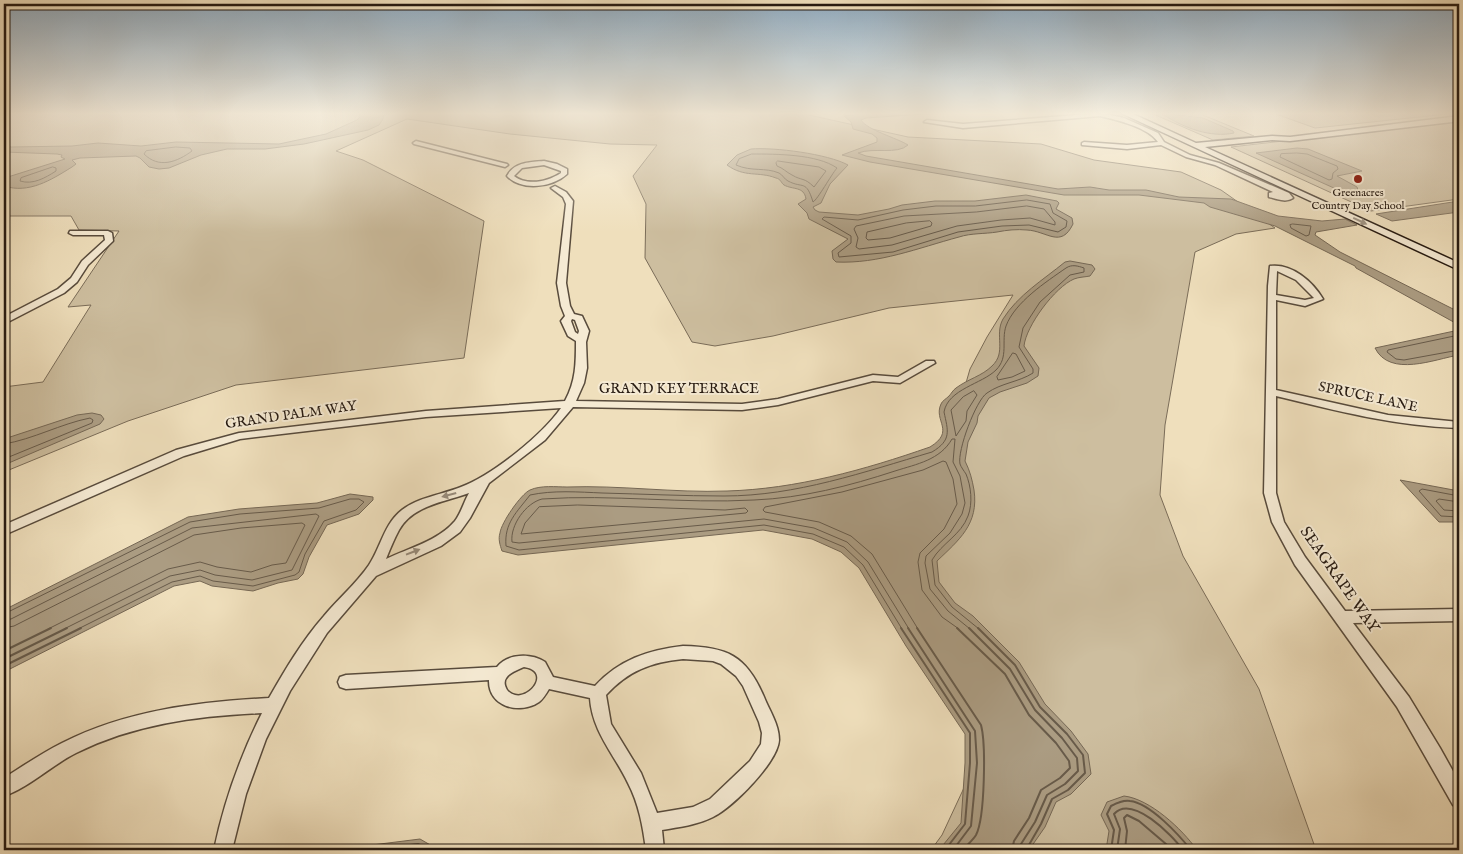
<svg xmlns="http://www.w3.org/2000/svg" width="1463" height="854" viewBox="0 0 1463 854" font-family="'IM FELL English',serif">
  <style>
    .green { fill: #cdbe9f; stroke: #7a6c58 }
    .water { fill: #ab9c82; stroke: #766855 }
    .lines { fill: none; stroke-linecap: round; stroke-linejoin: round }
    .shore-far1 { stroke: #685b4a; stroke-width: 1 }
    .shore { stroke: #685b4a; stroke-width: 2 }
    .street-casing { stroke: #584b3c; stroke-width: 3 }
    .secondary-casing { stroke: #261a11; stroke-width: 3 }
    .street { fill: #f5ead3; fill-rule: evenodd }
    .secondary { fill: #f5ead3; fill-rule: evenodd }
    .oneway { fill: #988c7c }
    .poi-dot { fill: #8f2418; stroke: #f5ead3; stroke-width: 2 }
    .labels { text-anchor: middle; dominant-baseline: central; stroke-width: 4; stroke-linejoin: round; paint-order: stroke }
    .far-poi-label { font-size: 11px; fill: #261a11; stroke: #f5ead3 }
    .street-label { font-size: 14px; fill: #261a11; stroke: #f5ead3 }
    .near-street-label { font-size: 16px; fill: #261a11; stroke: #f5ead3 }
  </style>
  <rect width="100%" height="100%" fill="#efdfbc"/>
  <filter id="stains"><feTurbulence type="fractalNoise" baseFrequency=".004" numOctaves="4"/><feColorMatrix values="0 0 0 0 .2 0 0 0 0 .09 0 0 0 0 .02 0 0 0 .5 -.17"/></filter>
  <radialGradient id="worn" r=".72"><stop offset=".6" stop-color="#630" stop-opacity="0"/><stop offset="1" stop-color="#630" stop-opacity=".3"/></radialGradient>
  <g class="green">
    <polygon points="4,113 800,113 908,137 1041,144 1094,160 1181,172 1221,190 1275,228 1236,234 1195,252 1165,425 1160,495 1183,556 1259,689 1316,850 931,850 942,835 997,717 915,543 944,459 970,369 987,337 1013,295 889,308 773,336 715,346 692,342 645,258 646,204 633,176 657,145 610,144 510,134 407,119 336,151 363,160 484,221 464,358 236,385 128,421 4,472 4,387 43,382 91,305 68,307 119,231 79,230 71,216 4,216"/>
    <polygon points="1151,113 1198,113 1254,136 1213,140"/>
    <polygon points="1273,113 1457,113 1315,128"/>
    <polygon points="1459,121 1459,199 1371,211 1231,147"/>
  </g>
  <g class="water">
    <path d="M359 113H384L383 119 379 125 368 130 304 144 265 149H227L201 155 169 168 159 169 149 167 140 158 136 156 80 158 72 160 76 164 72 167C51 180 29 194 4 186V179L11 176 65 159 61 157 62 155 57 154 4 152V144L11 147 72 146 98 143 141 146 176 142 279 144 326 134 357 120 360 117Z"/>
    <path d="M869 113H938L866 118 861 120C867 130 897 138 908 145 897 155 874 147 858 153L866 156 1058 189 1090 187 1109 190H1146L1179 197 1231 199 1278 216 1322 221 1345 219 1357 225 1316 232 1315 235 1340 252 1459 312V325L1356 268 1355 266 1275 226 1210 207 1204 203 1139 195H1064L870 162 842 155 877 142V138L872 134 853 129 851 122 844 116Z"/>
    <path d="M1169 114 1203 118 1233 131 1234 133C1211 138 1184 128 1164 115Z"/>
    <polygon points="1297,148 1308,149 1362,171 1337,176 1357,187 1358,190 1345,193 1256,153"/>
    <path d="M751 149C774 147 828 154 848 165L830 184 821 203 813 207 815 210 819 212 858 215 889 209 902 205 935 201H975L1026 195 1057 201 1059 203 1056 209 1072 218 1073 224C1061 249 1047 231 1027 230 1017 229 1007 230 997 232 985 234 971 233 959 237 918 248 879 264 836 262L833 259 832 251 848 239 809 219 807 213 798 204 806 199C804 186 793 190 784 185 781 183 781 179 776 178 758 171 745 178 727 165L737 155Z"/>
    <polygon points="1459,201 1459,212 1392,221 1376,214"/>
    <path d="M1070 261 1092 265 1095 269 1090 276C1085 277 1079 277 1074 279 1055 287 1026 326 1024 346L1039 368 1038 376 1027 383 1000 392 989 398 978 416 977 423 968 442 965 461C970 471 972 479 974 490 979 524 959 540 937 561L939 582 955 603 973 616 1019 662 1045 704 1071 731 1088 754 1091 774 1071 794 1056 802 1045 827 1029 850H939L961 823 965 763V734L906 646 859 568 841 552 812 539 763 530 518 555 502 551C500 545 498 539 500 533 501 523 521 494 530 490 541 485 556 487 567 487 620 485 674 493 727 491 796 489 864 470 930 447 956 431 933 421 941 404 942 401 946 399 949 396 951 394 953 390 956 388 968 379 982 376 992 366 1007 352 994 335 1003 319 1018 295 1043 280 1065 262Z"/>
    <path d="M1459 330V355C1435 359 1390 378 1375 348Z"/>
    <polygon points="92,413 101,415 104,419 100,424 4,465 4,439 77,415"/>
    <polygon points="1400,480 1459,491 1459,522 1439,522"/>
    <polygon points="350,494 373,497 373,500 359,514 327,525 309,557 303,574 298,579 278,583 253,591 212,586 200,581 174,586 4,672 4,610 188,517 239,509 317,503"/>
    <path d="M1124 796C1150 799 1182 829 1197 850H1106L1109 831 1101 815 1107 802Z"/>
    <polygon points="420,839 439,850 349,850 356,847"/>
  </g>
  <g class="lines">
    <g class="shore-far1">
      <path d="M176 147 190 148 192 151C177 162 159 169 144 154L146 151Z"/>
      <polygon points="1297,153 1307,154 1337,166 1338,169 1333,173 1332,179 1329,180 1280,157 1281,154"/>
      <path d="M752 154C776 154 817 154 837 168 831 175 818 199 813 202 806 179 803 189 788 181 784 179 783 175 779 173 765 167 752 172 736 165L739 159Z"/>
      <path d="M778 161 819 167 826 171 814 187C804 177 802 181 792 175 786 172 783 168 777 166L776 163Z"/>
      <path d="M53 167 56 168V171C45 178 33 185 20 181L21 178Z"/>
      <polygon points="1027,200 1050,204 1053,213 1067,221 1066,227 1058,232 1029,225 1002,226 958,232 893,252 839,257 838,253 851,243 851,236 822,219 824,217 858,220 903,210 936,206 975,206"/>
      <polygon points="1027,206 1044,209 1055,222 1055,225 1030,218 1001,220 957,226 892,245 859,249 856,247 858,238 854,229 856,226 904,216 976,212"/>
      <polygon points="930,221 932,223 931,226 890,238 868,240 866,238 867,232 906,223"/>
      <polygon points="1293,224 1311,226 1309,235 1306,236 1291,228 1290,225"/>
      <polyline points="1459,335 1388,350 1387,352 1396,359 1404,360 1459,350"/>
      <polygon points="1013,353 1016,354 1025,371 1012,377 998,380 997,377"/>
      <polygon points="974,391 977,395 967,411 966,421 956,436 951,410 963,397"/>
      <path d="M4 444C34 439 60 424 90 418L93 420 92 423 4 459"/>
      <polyline points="1459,496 1422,489 1419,491 1441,516 1459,517"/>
      <polyline points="1459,502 1439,499 1436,501 1444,510 1459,511"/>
      <polygon points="578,505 725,510 745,508 748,511 746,513 521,534 525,523 539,507"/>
      <polyline points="4,614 190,522 240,514 319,508 350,499 359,499 364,502 356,510 324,521 305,554 299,572 295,575 253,586 213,581 200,576 172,582 78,629"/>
      <polyline points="4,620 11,619 192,528 316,514 319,516 292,570 252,580 215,575 200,570 170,576 64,629"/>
      <polyline points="4,628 14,626 194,535 241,528 302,523 305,525 286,563 272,565 251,572 217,567 200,562 168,569 48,629"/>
      <path d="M902 629 863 565 844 547 813 534 764 525 519 550 506 546C504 523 517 512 530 495 553 490 579 492 602 493 643 494 683 496 724 496 796 496 864 472 932 452 952 440 948 431 944 412 948 389 982 384 996 370 1009 357 1001 341 1006 326 1015 302 1046 282 1066 268 1072 264 1078 266 1084 268V272L1070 275 1040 302 1023 328 1019 347 1033 369V373C1019 382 1001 383 987 393 976 400 957 451 960 464 961 467 964 471 966 474 971 486 973 503 968 516 961 535 942 543 932 560L935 585 952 607 979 629"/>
      <path d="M909 629 868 562 847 542 814 528 764 519 519 543 512 542C510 525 526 503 542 499 612 494 683 504 754 500 803 498 849 486 895 471 917 464 940 460 952 439H955L953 462 960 476 965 503 962 514 950 533 926 556 925 563 930 589 948 611 970 629"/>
      <polyline points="918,629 872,554 851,536 819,522 765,512 763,510 765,507 842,492 923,470 943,461 946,462 953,479 957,504 944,529 920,553 918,562 922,590 942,617 959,629"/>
    </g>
    <g class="shore">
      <polyline points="4,628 6,628"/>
      <polyline points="901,628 970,733 970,763 965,824 945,850"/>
      <polyline points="908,628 975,731 977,763 971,826 953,850"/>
      <path d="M917 628 981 725C986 744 985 818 976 835 973 840 967 845 963 850"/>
      <polyline points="957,628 1005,674 1029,715 1056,743 1069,761 1070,768 1060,778 1041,790 1029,818 1014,841 1012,850"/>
      <polyline points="969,628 1010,669 1035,710 1062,738 1077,758 1078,771 1065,784 1047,795 1035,822 1021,844 1020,850"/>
      <polyline points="978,628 1015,665 1040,707 1067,734 1083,755 1085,773 1068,790 1052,799 1041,824 1026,850"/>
      <polyline points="4,651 51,628"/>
      <polyline points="4,659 67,628"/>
      <polyline points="4,666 81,628"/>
      <polyline points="367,850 418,844 429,850"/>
      <path d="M1111 850 1114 830 1107 814 1111 806C1117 803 1123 800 1130 801 1150 803 1179 835 1191 850"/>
      <path d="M1117 850 1120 829 1114 814C1132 794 1172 835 1183 850"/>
      <polyline points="1125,850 1127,831 1124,818 1127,815 1139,821 1173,850"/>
    </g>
    <defs>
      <g id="street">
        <path d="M1102 113 1124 118 1158 133 1164 142 1190 155 1219 163 1289 193 1293 198C1286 203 1277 199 1269 197V193L1273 192 1215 165 1186 157 1161 145 1127 149 1082 145V143L1084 142 1127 145 1158 142C1148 127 1117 120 1100 116L963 128 924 122 927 120 963 124Z"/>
        <polygon points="416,141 507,164 508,165 505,167 414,144 413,143"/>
        <path d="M544 161 557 164 567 169V174C552 188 521 191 507 176 514 162 530 162 544 161ZM544 165 561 171V173C547 182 527 186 514 176L522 168Z"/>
        <path d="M555 186 566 192 573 201 566 283 570 306 574 314 582 316 589 331 586 342 587 368 584 383 576 401 742 404 778 399 873 375 898 377 926 361H934L935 363 900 383 873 381 778 405 742 410 573 407 545 440 489 483 470 518 460 532 441 546 376 576 327 633 290 691 266 739 246 794 232 850H214C224 802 240 757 262 713 197 716 134 724 76 753 52 765 28 788 4 796V778C23 766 42 753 62 743 127 710 198 702 269 698 285 670 302 641 324 616 338 599 356 584 369 565 381 547 384 524 402 510 419 497 441 495 461 487 493 475 542 435 561 408L426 417 240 439 184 456 4 535V525L176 450 239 433 426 411 565 401C576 381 576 363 576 341L568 336 561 321 565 316 561 306 557 283 566 204 563 197 551 188ZM572 319 575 320 579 331 578 334 575 332 571 321ZM469 493C464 502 461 513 455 521 438 541 409 548 386 559 390 549 394 539 399 530 413 505 445 502 469 493Z"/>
        <polygon points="70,231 108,231 112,233 113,241 88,265 77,282 64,293 4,324 4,317 58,289 71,278 82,261 105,240 104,235 73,235 69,233"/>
        <path d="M1270 266C1292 263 1313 282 1323 299L1305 306 1276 300V390L1388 415 1459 422V428C1396 426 1337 411 1276 396V493L1284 522 1305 557 1345 611 1459 609V621L1353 623 1409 697 1440 748 1459 782V807L1453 805 1397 707 1295 565 1272 522 1264 493 1268 286ZM1277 271 1296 280 1314 298 1305 300 1276 295Z"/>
        <path d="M683 646C727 647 746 655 764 697 769 710 779 724 779 740 778 762 733 807 713 817 697 825 679 827 662 830L664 850H646C643 827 639 804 628 783 614 754 592 731 590 698L549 689C546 694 543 699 539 702 520 715 488 707 489 680L346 689 340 687 338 682 340 677 346 675 497 667C508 653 531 653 545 662L553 677 595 686C619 660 648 650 683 646ZM683 659 713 661 721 664 736 676 743 686 759 722 762 733 761 744 750 761 710 799 693 807 657 813 641 773 611 724 606 695C628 671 651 662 683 659ZM524 667C551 671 531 699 515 695 511 694 507 691 506 688 500 676 515 671 524 667Z"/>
      </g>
      <polygon id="secondary" points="1121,113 1131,113 1196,143 1272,136 1290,137 1459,116 1459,120 1452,122 1290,141 1272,140 1205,147 1459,263 1459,270"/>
    </defs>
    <use href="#street" class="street-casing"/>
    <use href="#secondary" class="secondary-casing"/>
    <use href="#street" class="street"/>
    <use href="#secondary" class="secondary"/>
  </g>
  <defs><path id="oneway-solid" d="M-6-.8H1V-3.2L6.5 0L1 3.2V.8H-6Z" transform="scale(1.25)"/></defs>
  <g class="oneway">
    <use href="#oneway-solid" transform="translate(1360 221) rotate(25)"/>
    <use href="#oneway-solid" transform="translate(449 495) rotate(165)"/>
    <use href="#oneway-solid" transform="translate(413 552) rotate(-21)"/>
  </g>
  <linearGradient id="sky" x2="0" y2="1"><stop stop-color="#8faabf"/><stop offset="0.49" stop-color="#f8f1e1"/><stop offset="1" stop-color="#f8f1e1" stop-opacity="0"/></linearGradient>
  <rect width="1463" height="232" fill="url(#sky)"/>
  <circle class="poi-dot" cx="1358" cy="179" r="5"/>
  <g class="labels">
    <g class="far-poi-label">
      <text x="1358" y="193">Greenacres<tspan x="1358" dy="13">Country Day School</tspan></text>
    </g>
    <g class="street-label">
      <text x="679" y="389">GRAND KEY TERRACE</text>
      <text transform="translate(1368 397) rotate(12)">SPRUCE LANE</text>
      <text transform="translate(291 415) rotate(-8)">GRAND PALM WAY</text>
    </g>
    <g class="near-street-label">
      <text transform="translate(1339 580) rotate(55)">SEAGRAPE WAY</text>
    </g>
  </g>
  <rect width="1463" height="854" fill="none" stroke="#efdfbc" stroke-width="20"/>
  <rect x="5" y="5" width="1453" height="844" fill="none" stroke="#261a11" stroke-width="2.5"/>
  <rect x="10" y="10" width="1443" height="834" fill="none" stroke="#261a11"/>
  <rect width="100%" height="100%" filter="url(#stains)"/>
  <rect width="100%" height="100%" fill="url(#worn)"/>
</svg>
